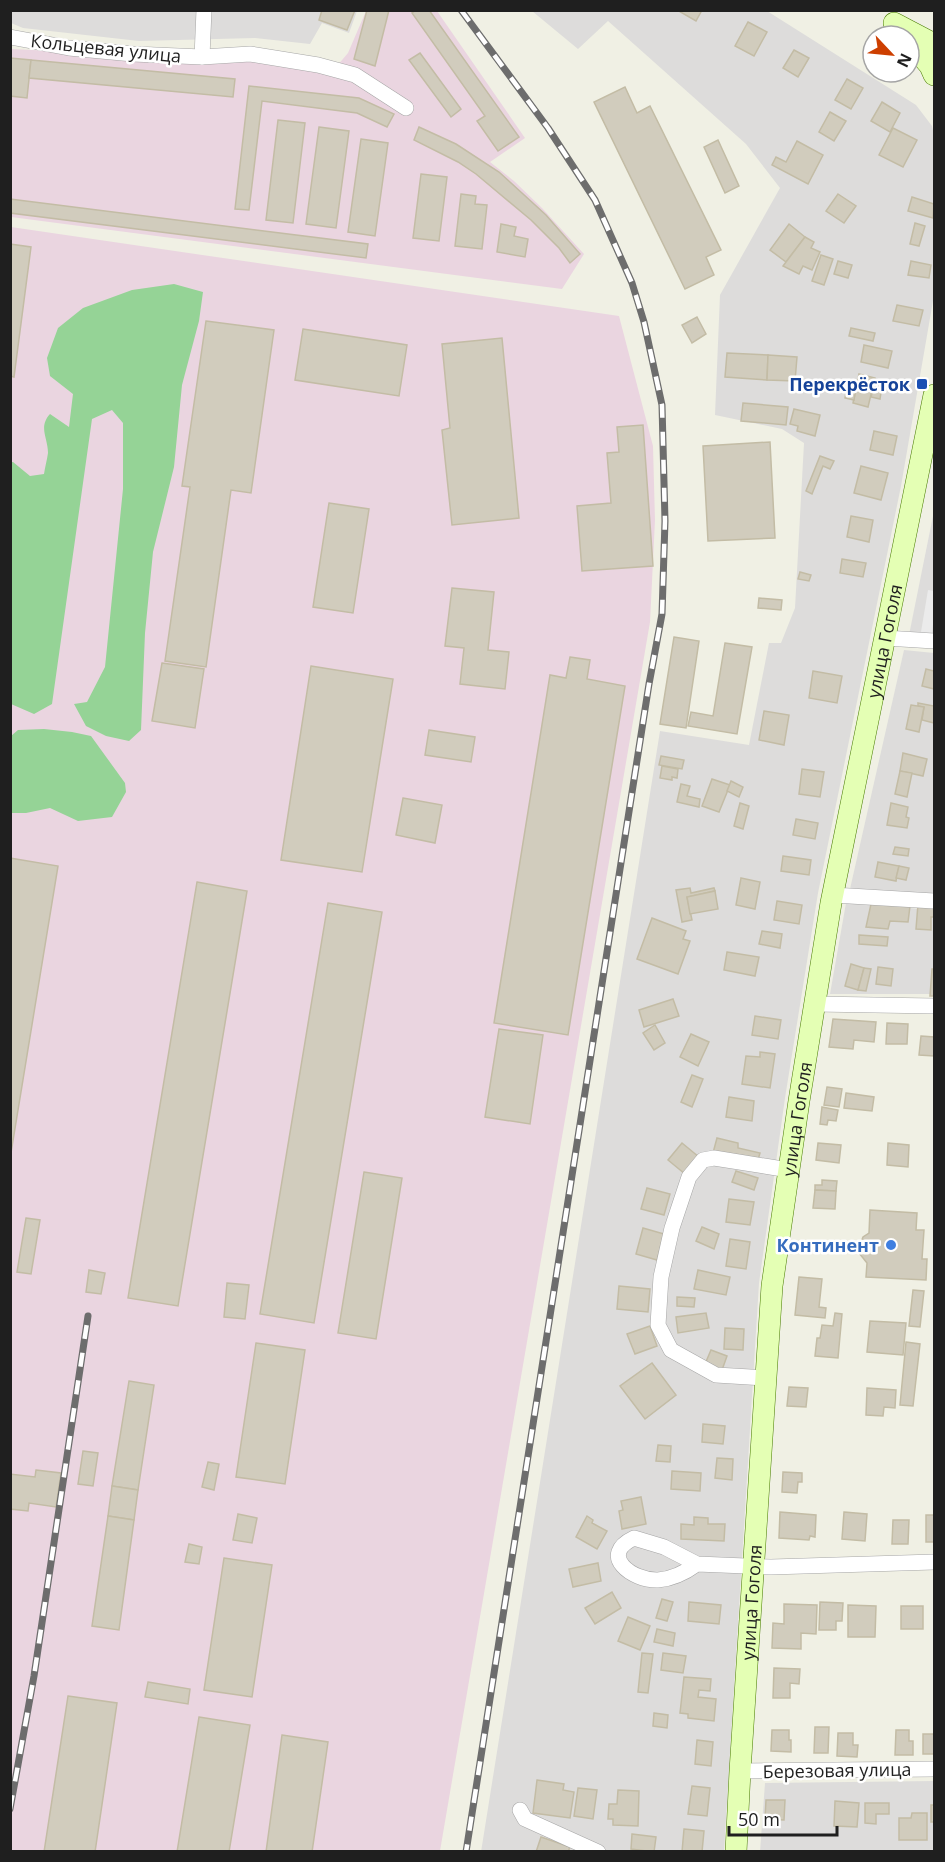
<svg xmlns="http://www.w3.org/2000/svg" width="945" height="1862" viewBox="0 0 945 1862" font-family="'Open Sans',sans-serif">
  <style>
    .residential { fill: #dddcdb }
    .industrial { fill: #ead5e0 }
    .forest { fill: #95d396 }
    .parking { fill: #ebebeb }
    .building { fill: #d1ccbd; stroke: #c3bca5; stroke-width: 1.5 }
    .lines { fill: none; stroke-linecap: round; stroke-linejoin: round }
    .street-casing { stroke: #a6a6a6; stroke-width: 16 }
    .secondary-casing { stroke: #487b00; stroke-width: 22 }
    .street { stroke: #fff; stroke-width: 15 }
    .secondary { stroke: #e4ffb4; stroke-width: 21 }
    .rail-casing { stroke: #6d6d6d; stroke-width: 7 }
    .rail { stroke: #fff; stroke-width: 4.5; stroke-dasharray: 14; stroke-linecap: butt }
    .transit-dot { fill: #1a4fb4; stroke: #fff; stroke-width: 2 }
    .shop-dot { fill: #3f7fe0; stroke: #fff; stroke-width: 2 }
    .labels { text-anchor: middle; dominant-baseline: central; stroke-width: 5; stroke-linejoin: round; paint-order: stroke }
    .street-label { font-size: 18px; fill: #1f1f1f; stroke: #fff }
    .transit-label { font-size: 18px; font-weight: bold; fill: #164399; stroke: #fff; text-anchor: end }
    .shop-label { font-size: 18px; font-weight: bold; fill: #366cbe; stroke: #fff; text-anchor: end }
  </style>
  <rect width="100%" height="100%" fill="#f0f0e4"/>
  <g class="residential">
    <polygon points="11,10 357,11 349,33 322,23 310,44 255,38 139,41 23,28 11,23"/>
    <polygon points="532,11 767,11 916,105 932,126 934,135 934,295 901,486 818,893 785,1098 759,1283 724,1851 481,1852 660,731 749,745 769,643 781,643 795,608 804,443 782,429 715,415 720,295 780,188 746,144 608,21 578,49"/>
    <polygon points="934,511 934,637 909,635"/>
    <polygon points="904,650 934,653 934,894 850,889"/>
    <polygon points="846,903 934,910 934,994 830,994"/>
    <polygon points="934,1781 934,1851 760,1852 765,1783"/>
  </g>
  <g class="industrial">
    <polygon points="366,11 437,11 525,138 490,162 514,181 542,208 584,254 562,289 11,217 11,49 230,59 288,66 331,73 348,53"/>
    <polygon points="11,227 619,316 653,446 655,520 650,622 440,1851 11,1852"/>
  </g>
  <g class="forest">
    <path d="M174 284 203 292 199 321 182 385 174 467 153 552 145 633 141 730 129 741 106 736 86 726 74 704 87 702 105 667 123 489V423L112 410 92 419 52 704 34 714 11 704V462H13L30 476 44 474C45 467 47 460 48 453 48 438 38 427 50 414L69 427 73 394 50 376 47 358 58 328 83 308 132 290Z"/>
    <polygon points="44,729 72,732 91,736 125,783 126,792 112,817 78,821 50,808 26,813 11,813 11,736 18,730"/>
  </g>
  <polygon class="parking" points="928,590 934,591 934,615 932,634 921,632"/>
  <g class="building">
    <polygon points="322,10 355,10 347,30 319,20"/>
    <polygon points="367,10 389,10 375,66 354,59"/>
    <polygon points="416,10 429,10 519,137 498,151 477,121 485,116 412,13"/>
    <polygon points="677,10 702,10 696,21"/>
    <polygon points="748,22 767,32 754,56 735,46"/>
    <polygon points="794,50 809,58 798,77 783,68"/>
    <polygon points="420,53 461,109 451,117 409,60"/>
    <polygon points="10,58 31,60 27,98 10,96"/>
    <polygon points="31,60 235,79 233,97 29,78"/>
    <polygon points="847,79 863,88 851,109 835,100"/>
    <polygon points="249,86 359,98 394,114 387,127 357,113 262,101 249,210 235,209"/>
    <polygon points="625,87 637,113 650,106 721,250 706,257 714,275 685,289 594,102"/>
    <polygon points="882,102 900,113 890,132 871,121"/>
    <polygon points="830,112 846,121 834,141 819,132"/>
    <polygon points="278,120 305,123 293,223 266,220"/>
    <polygon points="319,127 349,131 336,228 306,224"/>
    <polygon points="419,127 456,144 499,172 546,215 580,254 570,263 559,248 531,220 476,174 458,162 414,140"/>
    <polygon points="893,128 917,140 903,167 879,155"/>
    <polygon points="361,139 388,143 375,236 348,232"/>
    <polygon points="718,140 739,186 725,193 704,147"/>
    <polygon points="797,141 823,155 808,184 772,165 776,157 786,162"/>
    <polygon points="421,174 447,177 439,241 413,238"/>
    <polygon points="461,194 476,196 475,204 487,205 482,249 455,246"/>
    <polygon points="838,194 856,206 844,223 826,211"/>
    <polygon points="912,197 934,204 933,218 908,211"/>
    <polygon points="10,199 368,244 366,258 10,213"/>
    <polygon points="915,223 925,226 919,246 910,244"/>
    <polygon points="501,224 516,227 514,236 528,239 525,257 497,252"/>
    <polygon points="789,224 805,237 786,262 770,250"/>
    <polygon points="805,237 814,242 811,248 820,252 812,270 803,266 799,274 783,266"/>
    <polygon points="10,244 31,247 14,377 10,376"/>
    <polygon points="821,255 833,259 824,285 812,281"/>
    <polygon points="838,261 852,265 848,278 834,274"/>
    <polygon points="911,261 931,265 929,278 908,275"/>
    <polygon points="897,305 923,310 919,326 893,321"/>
    <polygon points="697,317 706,334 692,343 682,325"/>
    <polygon points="206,321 274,330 251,493 231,490 206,667 165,661 190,487 182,486"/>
    <polygon points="851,328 875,333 873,341 849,336"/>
    <polygon points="303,329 407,345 399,396 295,380"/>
    <polygon points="502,338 519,518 452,525 442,430 450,428 442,344"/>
    <polygon points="864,345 892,351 888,368 861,362"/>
    <polygon points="727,353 768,355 767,380 725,377"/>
    <polygon points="768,355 797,357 795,381 767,380"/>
    <polygon points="859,374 875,378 868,407 853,403"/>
    <polygon points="848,381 857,382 854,400 845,398"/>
    <polygon points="875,382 880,383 880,386 882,386 880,399 871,397"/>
    <polygon points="743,403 788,407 786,425 741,421"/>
    <polygon points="794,409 820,415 815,436 797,431 798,426 790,424"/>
    <polygon points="643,425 653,566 582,571 577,506 611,503 607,453 619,452 617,427"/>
    <polygon points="874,431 897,436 893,455 870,450"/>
    <polygon points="770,442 775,538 708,541 703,446"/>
    <polygon points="820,456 834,461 830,469 823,466 812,494 806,491"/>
    <polygon points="861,466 888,473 881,500 854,493"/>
    <polygon points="329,503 369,509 353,613 313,607"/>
    <polygon points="851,516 873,520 869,542 847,537"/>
    <polygon points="842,559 866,563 863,577 840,573"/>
    <polygon points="800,572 811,575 809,581 798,579"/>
    <polygon points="452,588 494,592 488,650 509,652 505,689 460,684 464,648 445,646"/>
    <polygon points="759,598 782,600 781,610 758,608"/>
    <polygon points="674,637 699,641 686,728 660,724"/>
    <polygon points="725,643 752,647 737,734 688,726 691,712 713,716"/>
    <polygon points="570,657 590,660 587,679 625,686 568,1035 494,1023 550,675 566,678"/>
    <polygon points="162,663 204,669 195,728 152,721"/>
    <polygon points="311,666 393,679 362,872 281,860"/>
    <polygon points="926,669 934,671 934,689 922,686"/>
    <polygon points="813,671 842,676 837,703 809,698"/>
    <polygon points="918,703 934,706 934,723 922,720 924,707 918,706"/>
    <polygon points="911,705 924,707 919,732 906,729"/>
    <polygon points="764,711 789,715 784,745 759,740"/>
    <polygon points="429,730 475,737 471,762 425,755"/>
    <polygon points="903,753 927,759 923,776 900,771"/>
    <polygon points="661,756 684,760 682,769 659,765"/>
    <polygon points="662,766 678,769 677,778 672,777 672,780 660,778"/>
    <polygon points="802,769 824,772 820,797 799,794"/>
    <polygon points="900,771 912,773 907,797 895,794"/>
    <polygon points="712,779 730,785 719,812 702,806"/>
    <polygon points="731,781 743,787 739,797 727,791"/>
    <polygon points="681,784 690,786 687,796 700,799 699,807 677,802"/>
    <polygon points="403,798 442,805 435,843 396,835"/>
    <polygon points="740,803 749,806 743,829 734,826"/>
    <polygon points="891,803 908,807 906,817 909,818 907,828 887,825"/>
    <polygon points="796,819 818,823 815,839 793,835"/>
    <polygon points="895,847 909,849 908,856 893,854"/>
    <polygon points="783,856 811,860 809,875 781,871"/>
    <polygon points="10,858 58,866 10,1159"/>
    <polygon points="878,862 899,866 896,881 875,877"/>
    <polygon points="899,866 909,868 906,880 896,878"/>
    <polygon points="741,878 760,882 755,909 736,905"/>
    <polygon points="197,882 247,891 178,1306 128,1298"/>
    <polygon points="690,888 691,893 714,888 715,891 687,897 692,920 682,922 676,890"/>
    <polygon points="715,891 718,909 690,914 687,897"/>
    <polygon points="777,901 802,905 799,924 774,920"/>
    <polygon points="328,903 382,912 314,1323 260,1314"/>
    <polygon points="871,904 910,906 908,922 890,921 888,929 866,927"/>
    <polygon points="918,904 934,905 934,917 931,917 931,930 916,929"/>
    <polygon points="652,918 686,931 683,939 690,941 678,974 637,959"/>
    <polygon points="762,931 782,934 780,948 759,944"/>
    <polygon points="859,935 888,937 887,946 859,944"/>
    <polygon points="727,952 759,957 755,976 724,970"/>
    <polygon points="851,964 864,968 858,990 845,986"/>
    <polygon points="878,967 893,969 891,986 876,984"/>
    <polygon points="864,968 871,969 866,991 858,990"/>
    <polygon points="932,969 934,969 934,996 930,996"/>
    <polygon points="673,999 679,1016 644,1027 639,1010"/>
    <polygon points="755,1016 781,1020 778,1039 752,1035"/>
    <polygon points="833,1019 876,1022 874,1042 854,1040 853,1049 829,1047"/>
    <polygon points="887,1023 908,1024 907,1044 886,1044"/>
    <polygon points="655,1025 665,1043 654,1050 643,1033"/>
    <polygon points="499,1029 543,1035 530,1124 485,1117"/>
    <polygon points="691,1034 709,1042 698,1066 680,1057"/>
    <polygon points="921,1036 934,1037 934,1056 919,1055"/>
    <polygon points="760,1052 775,1054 770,1088 742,1084 746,1056 760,1057"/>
    <polygon points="692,1075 703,1079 692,1107 681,1102"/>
    <polygon points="827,1087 842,1089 839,1107 824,1105"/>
    <polygon points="846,1093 874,1097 872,1111 844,1108"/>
    <polygon points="729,1097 754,1101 752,1121 726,1117"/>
    <polygon points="822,1107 838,1110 836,1121 828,1120 827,1125 820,1124"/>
    <polygon points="717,1138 738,1143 738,1148 760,1153 757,1163 713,1153"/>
    <polygon points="682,1143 699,1157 685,1174 668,1160"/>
    <polygon points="818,1143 841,1145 839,1163 816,1160"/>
    <polygon points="888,1143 909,1145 908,1167 887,1165"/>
    <polygon points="736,1171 758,1178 754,1190 732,1182"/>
    <polygon points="364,1172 402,1178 376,1339 338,1333"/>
    <polygon points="822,1180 837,1181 836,1191 815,1190 815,1185 822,1185"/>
    <polygon points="647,1188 670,1194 664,1215 641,1209"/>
    <polygon points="815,1190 836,1191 835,1209 813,1208"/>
    <polygon points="729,1199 754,1202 750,1225 726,1222"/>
    <polygon points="870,1210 917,1213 916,1230 924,1230 922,1259 927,1259 926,1280 866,1277 867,1263 859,1253 859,1248 863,1237 869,1233"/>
    <polygon points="26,1218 40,1220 31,1274 17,1272"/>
    <polygon points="702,1227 719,1234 714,1249 696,1241"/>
    <polygon points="643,1228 664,1234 657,1260 636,1254"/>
    <polygon points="730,1239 750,1242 746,1269 726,1266"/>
    <polygon points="89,1270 105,1273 101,1294 86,1292"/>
    <polygon points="698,1270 730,1277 726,1295 694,1289"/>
    <polygon points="799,1277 822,1279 819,1307 826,1308 825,1318 795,1315"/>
    <polygon points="227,1283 249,1285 245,1319 224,1317"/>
    <polygon points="619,1286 650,1289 648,1312 617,1309"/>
    <polygon points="913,1290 924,1291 920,1327 909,1326"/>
    <polygon points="677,1297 695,1298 694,1307 677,1306"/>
    <polygon points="706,1313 709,1328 678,1333 676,1317"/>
    <polygon points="835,1313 842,1314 838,1358 815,1356 817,1338 820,1338 822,1325 833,1326"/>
    <polygon points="870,1321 906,1323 903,1355 867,1352"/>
    <polygon points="650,1326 657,1346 635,1354 627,1334"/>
    <polygon points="725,1328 744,1329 743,1350 724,1349"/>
    <polygon points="906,1342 920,1344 913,1406 900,1405"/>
    <polygon points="256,1343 305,1350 285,1484 236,1477"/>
    <polygon points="711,1350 727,1356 722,1370 705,1364"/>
    <polygon points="652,1363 676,1395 645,1419 620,1386"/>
    <polygon points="129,1381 154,1385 138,1490 112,1486"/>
    <polygon points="789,1387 808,1388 806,1407 787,1406"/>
    <polygon points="867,1388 896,1390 895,1408 884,1407 883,1416 866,1415"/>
    <polygon points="703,1424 725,1426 723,1444 702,1442"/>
    <polygon points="658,1445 671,1446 670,1462 656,1461"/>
    <polygon points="83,1451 98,1453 93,1486 78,1484"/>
    <polygon points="717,1458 733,1459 732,1480 715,1478"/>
    <polygon points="208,1462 219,1464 214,1490 202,1487"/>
    <polygon points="36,1470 61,1473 56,1507 29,1503 28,1511 10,1509 10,1474 35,1477"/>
    <polygon points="672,1471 701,1473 700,1491 671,1489"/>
    <polygon points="783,1472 802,1473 802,1482 798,1482 797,1493 782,1492"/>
    <polygon points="112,1486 138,1490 134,1520 108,1516"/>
    <polygon points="641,1497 646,1524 622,1529 619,1511 623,1510 621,1501"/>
    <polygon points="780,1512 816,1515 815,1537 810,1536 809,1540 779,1538"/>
    <polygon points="844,1512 867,1514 865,1541 842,1539"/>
    <polygon points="238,1514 257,1518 252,1543 233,1540"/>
    <rect x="926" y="1515" width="8" height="27"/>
    <polygon points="108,1516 134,1520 119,1630 92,1626"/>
    <polygon points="587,1516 593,1520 592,1523 607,1531 597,1549 576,1537"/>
    <polygon points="694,1517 708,1518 708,1524 725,1524 724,1541 681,1539 681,1524 694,1525"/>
    <polygon points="893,1520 909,1520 908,1544 892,1544"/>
    <polygon points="189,1544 202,1547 199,1564 185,1562"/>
    <polygon points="224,1558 272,1565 252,1697 204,1690"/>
    <polygon points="598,1563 601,1581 573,1587 569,1569"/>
    <polygon points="612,1592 621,1608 595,1624 585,1608"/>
    <polygon points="662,1599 673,1602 667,1621 656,1618"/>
    <polygon points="689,1602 721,1605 719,1624 688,1621"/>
    <polygon points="820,1602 843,1603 842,1621 836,1621 836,1630 819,1630"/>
    <polygon points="784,1604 817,1605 816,1634 801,1633 801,1649 772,1648 773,1623 784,1624"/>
    <polygon points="848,1605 876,1606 875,1637 848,1637"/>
    <rect x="901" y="1606" width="22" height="23"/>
    <polygon points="628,1617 650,1626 640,1650 618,1641"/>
    <polygon points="657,1629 675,1633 673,1646 654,1642"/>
    <polygon points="642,1653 653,1654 648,1693 638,1692"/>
    <polygon points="663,1653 686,1656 683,1673 661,1670"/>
    <polygon points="774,1668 800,1669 799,1684 790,1683 790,1698 773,1698"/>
    <polygon points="684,1677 711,1679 710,1691 699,1690 698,1697 716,1699 714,1721 688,1718 688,1714 680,1713"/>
    <polygon points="148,1682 190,1689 188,1704 145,1697"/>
    <polygon points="68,1696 117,1703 95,1852 44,1852"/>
    <polygon points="654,1713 668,1715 667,1728 653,1726"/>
    <polygon points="199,1717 250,1725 229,1852 177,1852"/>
    <polygon points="815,1727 829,1727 828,1753 814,1753"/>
    <polygon points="772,1730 789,1730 789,1740 791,1740 791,1752 771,1751"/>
    <polygon points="896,1730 909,1730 909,1741 913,1741 913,1755 895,1755"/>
    <polygon points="838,1733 853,1733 853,1745 858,1745 857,1757 837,1756"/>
    <rect x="923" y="1734" width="11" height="20"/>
    <polygon points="282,1735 328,1742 312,1852 266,1852"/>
    <polygon points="697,1740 713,1742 711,1766 695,1764"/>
    <polygon points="537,1780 564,1784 563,1790 574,1792 570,1818 533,1813"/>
    <polygon points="692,1786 710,1788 707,1816 688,1814"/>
    <polygon points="578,1788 597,1790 593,1819 574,1816"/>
    <polygon points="618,1790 639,1791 638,1826 613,1825 613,1819 608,1819 609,1804 617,1804"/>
    <polygon points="766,1800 785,1800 784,1820 765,1819"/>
    <polygon points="835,1801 859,1803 857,1827 834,1826"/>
    <polygon points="865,1803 889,1803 889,1814 876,1814 876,1824 865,1823"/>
    <rect x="931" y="1805" width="3" height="17"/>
    <polygon points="912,1813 927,1813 927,1840 899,1840 899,1818 911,1818"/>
    <polygon points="684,1829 704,1831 702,1852 682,1852"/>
    <polygon points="632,1834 656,1837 654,1852 631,1849"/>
    <polygon points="541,1837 570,1847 568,1852 536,1852"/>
  </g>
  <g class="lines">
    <defs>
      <g id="street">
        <polyline points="10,37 69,48 133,54 202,57 250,54 318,65 355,75 406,108"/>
        <polyline points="202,57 204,10"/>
        <polyline points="885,638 934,641"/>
        <polyline points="833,895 934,901"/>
        <polyline points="815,1004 934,1006"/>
        <polyline points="766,1378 716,1375 671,1350 658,1325 661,1277 672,1228 689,1177 703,1160 714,1158 789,1170"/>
        <path d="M697 1564C686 1572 672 1579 658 1580 632 1581 598 1555 634 1538L664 1547 697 1564 771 1567 934 1562"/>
        <polyline points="740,1771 934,1769"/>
        <polyline points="520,1810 525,1819 598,1852"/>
      </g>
      <g id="secondary">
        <polyline points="894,23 934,44"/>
        <polyline points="909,41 930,66 934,75"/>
        <path id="s1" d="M736 1852 740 1771 772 1286 799 1101 831 903 934 395"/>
      </g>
    </defs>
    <use href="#street" class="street-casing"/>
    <use href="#secondary" class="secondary-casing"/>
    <use href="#street" class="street"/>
    <use href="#secondary" class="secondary"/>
    <defs>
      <g id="rail">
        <polyline points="461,10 548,128 595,200 632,283 644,322 662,405 665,521 662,614 649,684 466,1852"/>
        <polyline points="10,1809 34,1676 88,1316"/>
      </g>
    </defs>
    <use href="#rail" class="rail-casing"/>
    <use href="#rail" class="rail"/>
  </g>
  <rect class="transit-dot" x="916" y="378" width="12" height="12" rx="3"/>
  <circle class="shop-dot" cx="891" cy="1245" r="6"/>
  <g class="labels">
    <g class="street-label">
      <text transform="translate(106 48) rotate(6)">Кольцевая улица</text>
      <text stroke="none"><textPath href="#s1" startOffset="1222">улица Гоголя</textPath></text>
      <text stroke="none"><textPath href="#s1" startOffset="736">улица Гоголя</textPath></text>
      <text stroke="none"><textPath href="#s1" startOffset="250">улица Гоголя</textPath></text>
      <text transform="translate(837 1770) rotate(-1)">Березовая улица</text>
    </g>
    <g class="transit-label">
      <text x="910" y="384">Перекрёсток</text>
    </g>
    <g class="shop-label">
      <text x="879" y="1245">Континент</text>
    </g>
  </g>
  <rect width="945" height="1862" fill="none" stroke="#1f1f1f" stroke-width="24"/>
  <g transform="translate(891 54) rotate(116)"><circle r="28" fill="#ffffff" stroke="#a5a5a5" stroke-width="1.5"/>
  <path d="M0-4.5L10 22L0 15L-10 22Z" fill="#cd3f00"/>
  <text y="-9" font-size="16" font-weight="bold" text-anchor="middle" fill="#1f1f1f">N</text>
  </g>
  <path d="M729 1826v9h108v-9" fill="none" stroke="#1f1f1f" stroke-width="3"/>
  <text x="738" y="1826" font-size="18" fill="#1f1f1f" stroke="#ffffff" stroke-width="4.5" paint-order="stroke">50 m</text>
</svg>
